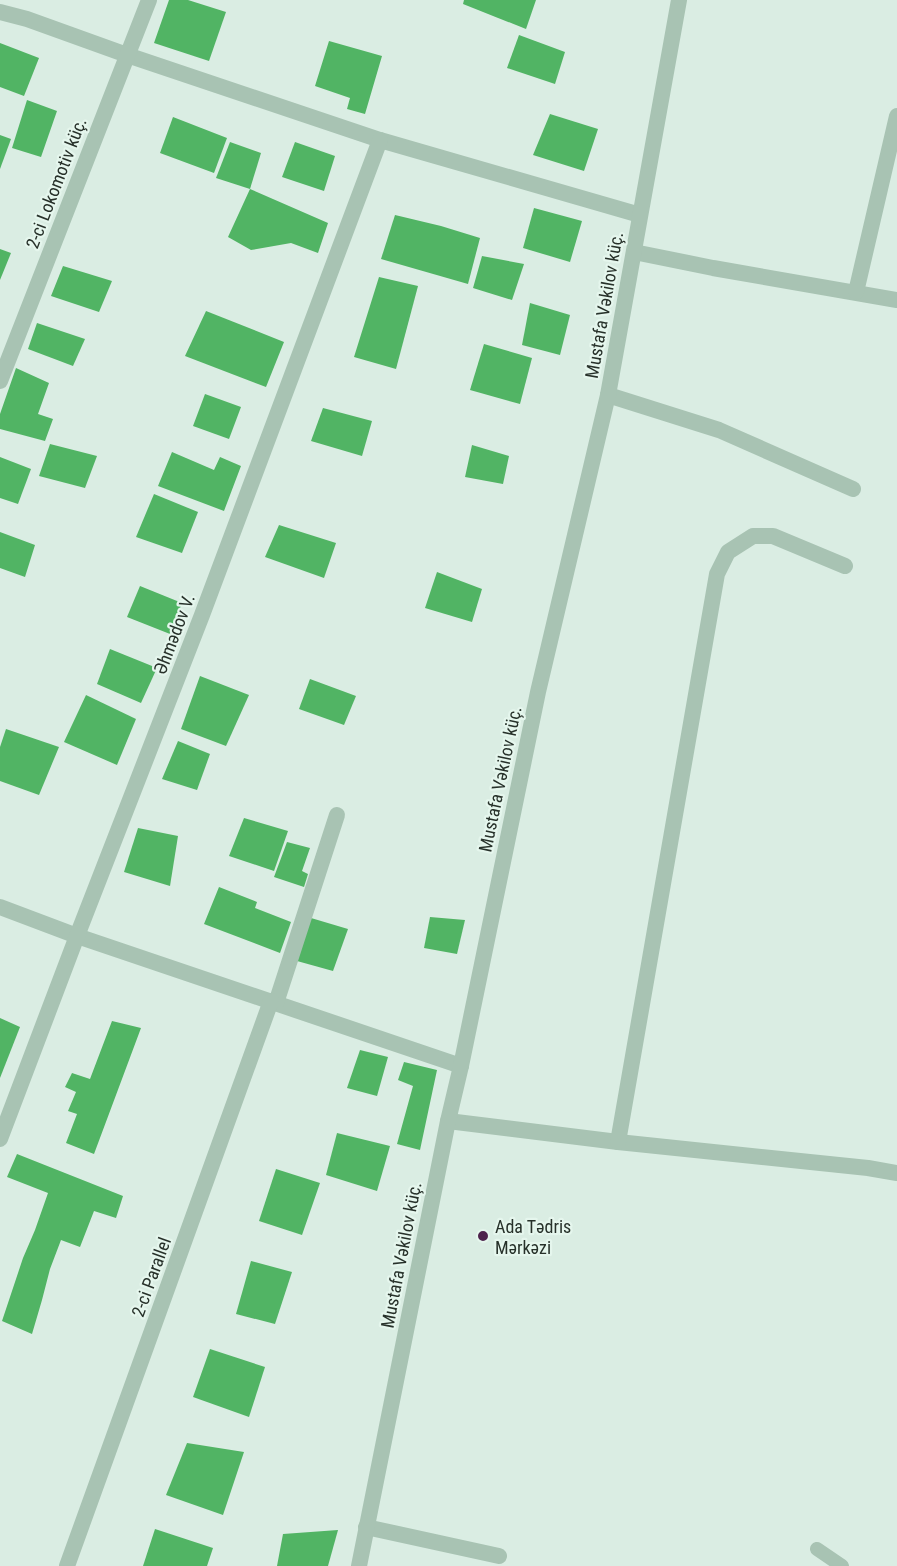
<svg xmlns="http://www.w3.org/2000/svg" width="897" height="1566" viewBox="0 0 897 1566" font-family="'Roboto Condensed',sans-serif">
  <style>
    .building { fill: #51b464 }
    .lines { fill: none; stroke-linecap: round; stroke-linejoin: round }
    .service { stroke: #a8c3b3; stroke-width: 14 }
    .minor { stroke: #a8c3b3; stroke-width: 16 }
    .tertiary { stroke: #a8c3b3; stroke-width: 16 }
    .poi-dot { fill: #4d234c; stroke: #e5f6ed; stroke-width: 2 }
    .labels { text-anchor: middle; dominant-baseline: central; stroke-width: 4.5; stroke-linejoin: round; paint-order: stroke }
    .street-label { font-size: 18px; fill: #27312a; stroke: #e5f6ed }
    .poi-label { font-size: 18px; fill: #27312a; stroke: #e5f6ed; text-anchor: start }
  </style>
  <rect width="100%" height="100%" fill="#daede3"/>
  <g class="building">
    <polygon points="169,0 188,0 226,12 209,61 154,43"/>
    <polygon points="464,0 536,0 526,29 463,4"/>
    <polygon points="519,35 565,52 555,84 507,68"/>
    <polygon points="329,41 382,56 365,114 347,109 350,98 315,86"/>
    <polygon points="0,43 39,58 24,96 0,87"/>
    <polygon points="27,100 57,111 41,157 12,148"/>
    <polygon points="550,114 598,129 584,171 533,155"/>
    <polygon points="173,117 227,138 214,173 160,153"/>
    <polygon points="0,135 11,139 0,169"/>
    <polygon points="230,142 261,153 250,189 216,178"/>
    <polygon points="295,142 335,156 324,191 282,177"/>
    <polygon points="250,189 328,223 318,253 291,243 251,250 228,237"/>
    <polygon points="534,208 582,221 570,262 523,248"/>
    <polygon points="395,215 441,226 480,238 468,284 381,259"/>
    <polygon points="0,249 11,253 0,280"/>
    <polygon points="482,256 524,264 512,300 473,288"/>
    <polygon points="63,266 112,281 99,312 51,296"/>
    <polygon points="379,277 418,286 396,369 354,357"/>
    <polygon points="530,303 570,315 560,355 522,345"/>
    <polygon points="206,311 284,342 266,387 185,356"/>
    <polygon points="37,323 85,339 73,366 28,349"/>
    <polygon points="484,344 532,358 520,404 470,390"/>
    <polygon points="16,368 49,383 38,414 53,419 45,441 0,429 0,414"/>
    <polygon points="205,394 241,407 229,439 193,426"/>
    <polygon points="323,408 372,421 362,456 311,441"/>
    <polygon points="50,444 97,456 85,488 39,476"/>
    <polygon points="472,445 509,456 503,484 465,477"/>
    <polygon points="172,452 214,470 220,457 241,466 224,511 158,486"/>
    <polygon points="0,457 31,469 18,504 0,498"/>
    <polygon points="154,494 198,512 182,553 136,537"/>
    <polygon points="279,525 336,543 324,578 265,557"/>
    <polygon points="0,532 35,545 25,577 0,568"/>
    <polygon points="437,572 482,589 472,622 425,608"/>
    <polygon points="140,586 182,603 170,634 127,617"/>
    <polygon points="110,649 157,668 141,703 97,684"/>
    <polygon points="200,676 249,695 226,746 181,729"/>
    <polygon points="310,679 356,696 344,725 299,709"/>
    <polygon points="86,695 136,719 117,765 64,742"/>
    <polygon points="6,729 59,747 39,795 0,781 0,747"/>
    <polygon points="178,741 210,754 197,790 162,779"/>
    <polygon points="244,818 288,831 274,871 229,856"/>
    <polygon points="138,828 178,836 170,886 124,872"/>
    <polygon points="287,842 310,848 302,871 308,874 304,887 274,877"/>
    <polygon points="219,887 257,902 255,908 291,922 280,953 204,924"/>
    <polygon points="430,917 465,920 457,954 424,948"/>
    <polygon points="311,918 348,929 333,971 297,961"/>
    <polygon points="0,1018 20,1027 0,1078"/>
    <polygon points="112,1021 141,1028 94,1154 66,1143 77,1114 68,1111 76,1092 65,1087 72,1073 90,1079"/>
    <polygon points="360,1050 388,1057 377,1096 347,1088"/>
    <polygon points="404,1062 437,1070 420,1150 397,1144 413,1086 398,1080"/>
    <polygon points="337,1133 390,1146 377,1191 326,1175"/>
    <polygon points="17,1154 123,1196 116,1218 94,1211 80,1247 61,1240 50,1269 42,1300 32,1334 2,1321 23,1258 35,1230 48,1193 7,1177"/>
    <polygon points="276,1169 320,1183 302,1235 259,1221"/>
    <polygon points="251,1261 292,1272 275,1324 236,1314"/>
    <polygon points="210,1349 265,1367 249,1417 193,1397"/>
    <polygon points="187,1443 244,1452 223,1515 166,1495"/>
    <polygon points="155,1529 213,1548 207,1566 143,1566"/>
    <polygon points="338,1530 328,1566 277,1566 283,1534"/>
  </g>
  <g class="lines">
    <polyline class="service" points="817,1549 842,1566"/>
    <g class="minor">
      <polyline points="0,12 27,19 127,55 380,140 640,215"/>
      <polyline points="634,252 713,268 897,300"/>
      <polyline points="856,292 897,116"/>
      <polyline points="0,381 149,0"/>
      <polyline points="608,395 719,430 853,489"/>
      <polyline points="0,907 77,936 461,1066"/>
      <polyline points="276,1003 337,815"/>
      <polyline points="448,1121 618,1142 868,1168 897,1173"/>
      <polyline points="0,1139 77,936 202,615 380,140"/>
      <polyline points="618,1142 717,574 728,552 753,536 773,536 845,566"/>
      <polyline points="366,1527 499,1556"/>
      <polyline points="67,1566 271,1001"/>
    </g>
    <polyline class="tertiary" points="359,1566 448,1121 461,1066 538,692 608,395 679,0"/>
  </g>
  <circle class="poi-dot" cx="483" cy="1236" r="6"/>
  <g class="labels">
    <g class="street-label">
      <text transform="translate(56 183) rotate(-69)">2-ci Lokomotiv küç.</text>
      <text transform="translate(604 305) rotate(-80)">Mustafa Vəkilov küç.</text>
      <text transform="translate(174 634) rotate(-69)">Əhmədov V.</text>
      <text transform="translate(500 779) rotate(-78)">Mustafa Vəkilov küç.</text>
      <text transform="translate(401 1255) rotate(-79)">Mustafa Vəkilov küç.</text>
      <text transform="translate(151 1277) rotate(-70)">2-ci Parallel</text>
    </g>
    <g class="poi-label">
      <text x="495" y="1226">Ada Tədris<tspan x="495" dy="21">Mərkəzi</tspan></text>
    </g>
  </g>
</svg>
